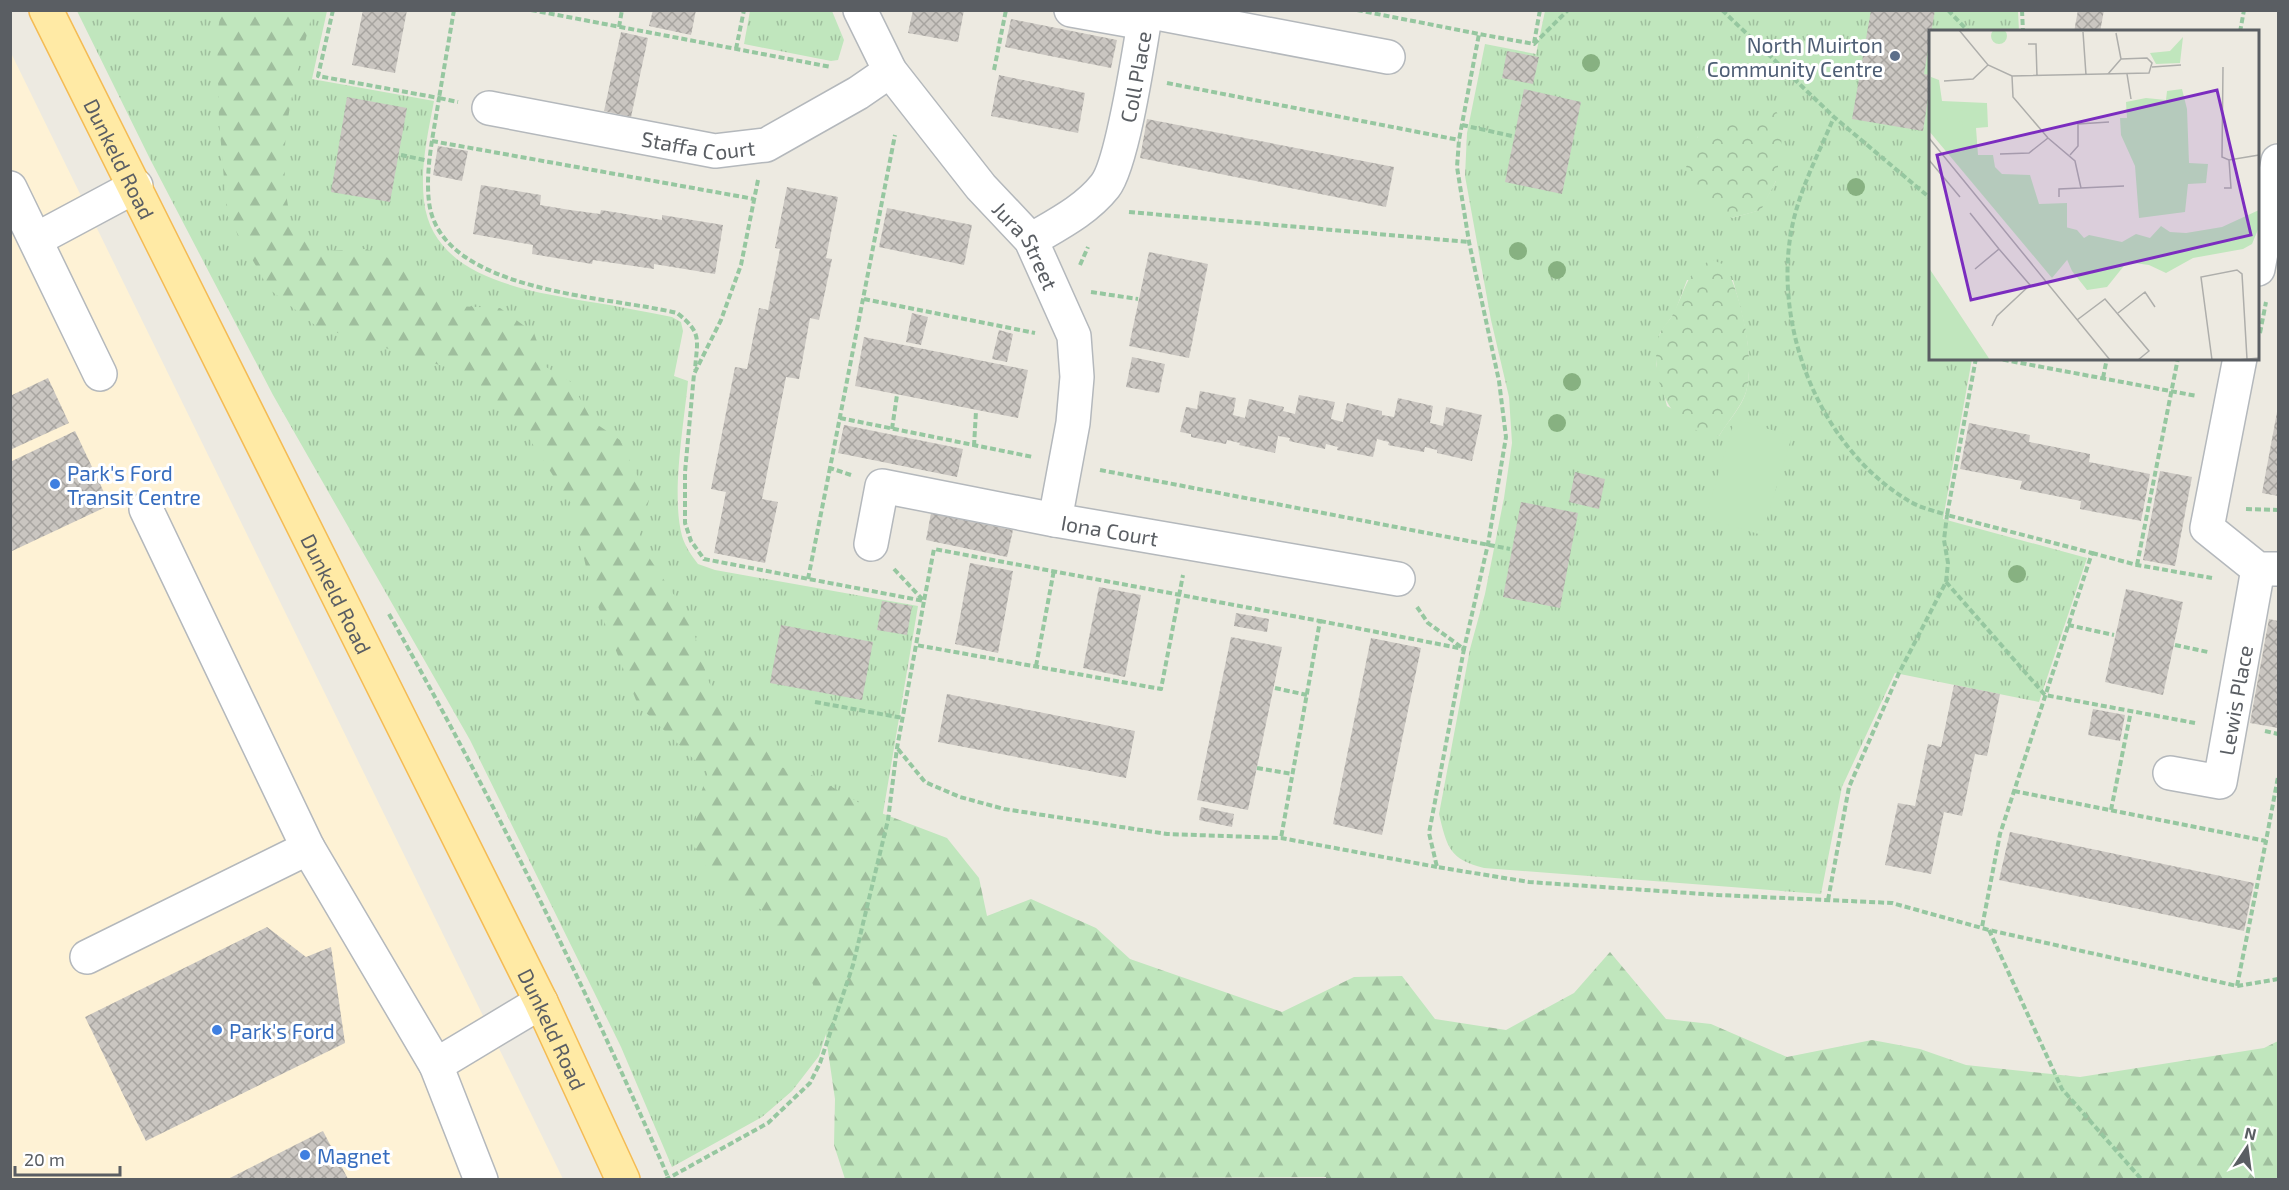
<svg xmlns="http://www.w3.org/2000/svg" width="2289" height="1190" viewBox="0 0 2289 1190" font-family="'Exo 2',sans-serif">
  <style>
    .commercial { fill: #fef2d5 }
    .grass { fill: url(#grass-tufts); fill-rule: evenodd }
    .forest { fill: url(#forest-firs) }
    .park { fill: url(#park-crowns) }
    .pitch { fill: #c0e6bd }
    .building { fill: url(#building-cross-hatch) }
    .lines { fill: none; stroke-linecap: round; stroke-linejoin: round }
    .minor-casing { stroke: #b4b8bc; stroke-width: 36 }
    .major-casing { stroke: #f4bb54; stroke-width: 36 }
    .path { stroke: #96c7a0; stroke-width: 4; stroke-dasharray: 6 3; stroke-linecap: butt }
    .minor { stroke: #fff; stroke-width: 33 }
    .major { stroke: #ffeaa5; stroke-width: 33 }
    .tree { fill: #87b181 }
    .service-dot { fill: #5c6f8a; stroke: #fff; stroke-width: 2 }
    .shop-dot { fill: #3f7fe0; stroke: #fff; stroke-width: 2 }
    .labels { text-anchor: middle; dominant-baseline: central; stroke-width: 6; stroke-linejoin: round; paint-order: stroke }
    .service-label { font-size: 21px; fill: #4e5e75; stroke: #fff; text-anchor: end }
    .street-label { font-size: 21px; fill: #5a5e63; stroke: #fff }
    .shop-label { font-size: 21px; fill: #366cbe; stroke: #fff; text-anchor: start }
    .inset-road { fill: none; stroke: #aeaeab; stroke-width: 1.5 }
    .view { fill: #7b2cbf; fill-opacity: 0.15; stroke: #7b2cbf; stroke-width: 3 }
    .inset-edge { fill: none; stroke: #5a5e63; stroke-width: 3 }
  </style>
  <defs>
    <pattern id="grass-tufts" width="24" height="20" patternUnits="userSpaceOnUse" patternTransform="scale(1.5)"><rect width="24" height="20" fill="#c0e6bd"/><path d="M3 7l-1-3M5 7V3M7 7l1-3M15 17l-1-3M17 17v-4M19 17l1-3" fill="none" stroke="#9fbe9d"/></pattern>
    <pattern id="forest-firs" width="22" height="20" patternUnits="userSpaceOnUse" patternTransform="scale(1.5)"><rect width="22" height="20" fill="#c0e6bd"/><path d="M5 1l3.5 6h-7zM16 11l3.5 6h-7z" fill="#9fbe9d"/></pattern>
    <pattern id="park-crowns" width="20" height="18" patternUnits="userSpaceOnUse" patternTransform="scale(1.5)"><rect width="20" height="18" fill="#c0e6bd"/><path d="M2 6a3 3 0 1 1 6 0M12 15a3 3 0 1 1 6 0" fill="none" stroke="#9fbe9d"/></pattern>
    <pattern id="building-cross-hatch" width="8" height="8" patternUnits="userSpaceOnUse" patternTransform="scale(1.5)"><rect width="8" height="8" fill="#cac6c1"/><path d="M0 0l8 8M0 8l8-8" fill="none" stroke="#a7a4a0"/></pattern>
  </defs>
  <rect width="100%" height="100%" fill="#edeae1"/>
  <polygon class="commercial" points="11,53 563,1179 11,1179"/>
  <g class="grass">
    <path d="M77 11H327L312 79 434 101C428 133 420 167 424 201 433 279 529 291 591 302 618 306 645 312 672 317L681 322 683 331 674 376 688 381C684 424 671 495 682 536 685 546 691 555 698 564L715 570 918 606 882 819 848 964 819 1056 792 1091 762 1117 672 1167 621 1047 470 740 273 395 150 159Z"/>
    <polygon points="750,11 832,11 844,40 838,60 831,61 744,44"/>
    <path d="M1545 11H2018L2019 31 1930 32V358L1972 359 1943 519 2087 558 2039 702 1895 673 1842 787 1821 894 1484 868C1449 859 1447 847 1439 814L1470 649 1485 594 1504 498 1512 443 1509 397 1491 320 1465 176 1467 133 1485 44 1536 54ZM1697 136 1776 181 1760 210 1732 218ZM1687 280H1733C1742 314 1755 356 1746 392 1742 407 1727 422 1719 436L1667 406 1656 364 1660 333 1675 312Z"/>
  </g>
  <path class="forest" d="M221 11H313C293 90 271 155 295 236L324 251 366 249 416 269 455 306 500 308 534 333 546 367 571 382 592 421 620 440 649 500 638 541 690 619 708 680 726 716 759 739 777 767 803 770 868 808 947 838 979 878 987 916 1031 899 1096 928 1130 959 1282 1012 1354 977 1402 976 1435 1019 1506 1030 1574 993 1610 952 1666 1019 1711 1024 1787 1057 1872 1040 1920 1049 1966 1065 2080 1077 2264 1048 2278 1041V1179L1326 1180V1177L845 1179 834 1145 835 1099 822 1010 801 951 767 913 716 885 693 844 698 801 708 773 638 705 591 589 572 505 530 440 471 375 316 326 269 289 227 215 219 120 217 36Z"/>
  <g class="park">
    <polygon points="1775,110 1784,123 1776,181 1761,210 1732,218 1696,195 1683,157 1701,150 1697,136"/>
    <path d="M1712 260 1725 265C1741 295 1756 359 1746 392 1741 407 1727 423 1719 436 1711 434 1700 433 1692 428 1662 412 1649 365 1660 334 1663 325 1672 319 1675 310 1687 287 1686 271 1712 260Z"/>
  </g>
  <polygon class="pitch" points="1735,419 1792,436 1762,535 1705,518"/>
  <g class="building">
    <polygon points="363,10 407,10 395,73 352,65"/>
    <polygon points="653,10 696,10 691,35 649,26"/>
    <polygon points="913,10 964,10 958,42 908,33"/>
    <polygon points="1871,10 1935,10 1924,74 1930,75 1930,86 1923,131 1852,119"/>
    <polygon points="2078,10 2104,10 2100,32 2074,32"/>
    <polygon points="1011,19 1117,40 1111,68 1005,47"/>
    <polygon points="621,32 648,38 631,117 604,111"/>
    <polygon points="1507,51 1539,57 1533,84 1502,78"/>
    <polygon points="999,75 1085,93 1078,133 991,116"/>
    <polygon points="1524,89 1581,102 1562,194 1505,182"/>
    <polygon points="347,97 407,108 390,202 331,192"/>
    <polygon points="1147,119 1394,167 1386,207 1140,158"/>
    <polygon points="438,146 468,151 462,181 433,175"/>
    <polygon points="481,185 541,195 540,205 570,210 600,214 601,210 662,220 662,215 723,225 715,274 654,264 654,269 593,260 592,264 532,254 533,245 473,234"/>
    <polygon points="787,187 838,197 826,258 832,259 819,320 810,318 799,379 786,377 762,499 778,502 765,563 714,553 726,492 711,489 735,367 747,369 759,308 768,310 780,249 775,248"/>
    <polygon points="887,208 972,225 964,265 879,247"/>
    <polygon points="1149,252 1208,264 1189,358 1129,346"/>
    <polygon points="912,313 928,317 921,345 906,342"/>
    <polygon points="999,330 1013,334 1007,362 992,359"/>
    <polygon points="864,337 1028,370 1018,418 855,386"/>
    <polygon points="1132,357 1165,364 1159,393 1126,387"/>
    <polygon points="48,378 69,423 10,450 10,396"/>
    <polygon points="1200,391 1236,398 1233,415 1245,418 1249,399 1284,407 1283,411 1295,414 1299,395 1335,402 1331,419 1343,422 1347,403 1382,411 1382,415 1394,417 1398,398 1433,406 1430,423 1443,426 1446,407 1482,415 1472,461 1437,453 1437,450 1425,447 1424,452 1388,445 1389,442 1377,439 1373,457 1337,450 1338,447 1326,444 1325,449 1289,441 1290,438 1278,436 1275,453 1239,445 1240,443 1227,440 1226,444 1191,437 1191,434 1180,432 1186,407 1197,409"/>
    <polygon points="2277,412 2278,412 2278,496 2262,493"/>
    <polygon points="1969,423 2030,435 2029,442 2090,454 2089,462 2150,474 2141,521 2080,509 2081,501 2020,489 2022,481 1960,469"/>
    <polygon points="844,425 963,449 957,477 838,453"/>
    <polygon points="75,431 110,505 10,552 10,462"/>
    <polygon points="2160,471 2192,477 2175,566 2143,560"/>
    <polygon points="1575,472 1605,479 1599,509 1569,502"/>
    <polygon points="1521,502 1578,513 1560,608 1503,597"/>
    <polygon points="931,513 1013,530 1007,557 926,540"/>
    <polygon points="970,563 1013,571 998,653 955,644"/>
    <polygon points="1099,587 1141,595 1125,677 1083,668"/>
    <polygon points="2126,589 2183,602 2163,695 2105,682"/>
    <polygon points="882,601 912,606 907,635 877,630"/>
    <polygon points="1236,613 1269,619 1267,632 1234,626"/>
    <polygon points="2269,619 2278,621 2278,728 2250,723"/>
    <polygon points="781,625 873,642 862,700 770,683"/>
    <polygon points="1231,637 1282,647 1248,810 1197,800"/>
    <polygon points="1371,638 1421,648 1382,835 1333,824"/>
    <polygon points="1954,685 2000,694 1987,756 1975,754 1962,816 1944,812 1931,874 1885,865 1898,803 1915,806 1928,744 1941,747"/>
    <polygon points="947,694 1135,731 1126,778 938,742"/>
    <polygon points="2093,709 2125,715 2120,741 2088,735"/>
    <polygon points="1201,807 1234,814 1232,827 1199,820"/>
    <polygon points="2010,832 2254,883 2244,931 1999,880"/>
    <polygon points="267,927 306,957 331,947 345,1043 146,1141 85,1017"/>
    <polygon points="323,1131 348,1179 228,1179"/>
  </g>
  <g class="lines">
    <defs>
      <g id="minor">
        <path id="s1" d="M860 10 890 71 981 187 1031 240 1074 336 1077 377 1073 423 1055 520"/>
        <polyline points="1071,10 1144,23"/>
        <path id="s2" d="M489 108 715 151 766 145 858 93 890 71"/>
        <polyline points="10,188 100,374"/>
        <polyline points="37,239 136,186"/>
        <path id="s3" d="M1031 240C1058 224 1086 210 1105 186 1123 163 1140 46 1146 11L1388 57"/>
        <polyline points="2258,269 2278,161"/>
        <polyline points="2240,358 2207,528 2258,569 2278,569"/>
        <polyline points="146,509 308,848"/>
        <path id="s4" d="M871 544 882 486 1055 520 1398 579"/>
        <path id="s5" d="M2170 773 2220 782 2258 569"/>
        <polyline points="87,957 308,848 436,1065 481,1180"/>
        <polyline points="436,1065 541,1002"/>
      </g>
      <g id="major">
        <path id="s6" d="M46 10 541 1002 623 1180"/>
      </g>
    </defs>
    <use href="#minor" class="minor-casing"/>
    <use href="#major" class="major-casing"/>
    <g class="path">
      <path d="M333 10 318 76 439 98C434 132 425 168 429 202 440 293 609 296 677 313 703 333 697 340 695 370"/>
      <polyline points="454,10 439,98 458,102"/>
      <polyline points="531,10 831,67"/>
      <polyline points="1357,10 1479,34"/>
      <polyline points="1722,10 1834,117 1930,198"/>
      <polyline points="1948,10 1969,32"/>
      <polyline points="2022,10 2023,32"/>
      <polyline points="619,27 622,10"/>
      <polyline points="2240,32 2244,10"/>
      <polyline points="1534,43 1540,10"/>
      <polyline points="736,49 744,10"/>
      <polyline points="994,70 1006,10"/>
      <polyline points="1167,83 1459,140"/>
      <polyline points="1462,125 1512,136"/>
      <polyline points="432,141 754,199"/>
      <polyline points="401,155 429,161"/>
      <polyline points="758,180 741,265 721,320 694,374 685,472 685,523 691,541 704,559 924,601 916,645"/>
      <polyline points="1129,212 1469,242"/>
      <polyline points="1080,265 1088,247"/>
      <polyline points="1091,292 1138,299"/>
      <polyline points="864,299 1035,333"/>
      <polyline points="2260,333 2266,302"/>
      <polyline points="1976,358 1947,515 2092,553 2000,834 1982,927"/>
      <polyline points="1994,358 2197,396"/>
      <polyline points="2103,378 2107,358"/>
      <polyline points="840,418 1033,457"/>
      <polyline points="892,429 897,395"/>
      <polyline points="974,446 976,411"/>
      <polyline points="1100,470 1510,549"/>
      <polyline points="851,475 830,468 895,135"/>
      <polyline points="2246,509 2278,510"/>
      <polyline points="2092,553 2137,565 2212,578"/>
      <polyline points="2137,565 2178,358"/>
      <polyline points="894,569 924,601 934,549 1320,621 1281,838"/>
      <polyline points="808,579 830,468"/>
      <polyline points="1946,582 2045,695 2195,723"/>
      <polyline points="1417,607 1428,623 1464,649 1429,833 1437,867 1529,882 1718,895 1892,903 1989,930 2237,986 2278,979"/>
      <path d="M389 614C492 797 585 985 668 1177"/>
      <polyline points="1320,621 1464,649 1488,544 1506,437 1499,381 1469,242 1457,167 1459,140 1479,34 1534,44 1568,10"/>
      <polyline points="2068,625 2114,635"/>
      <polyline points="2175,645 2208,652"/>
      <polyline points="1036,666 1054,570"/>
      <polyline points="1275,688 1307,695"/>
      <polyline points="815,702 903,718"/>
      <polyline points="2265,731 2278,734"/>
      <polyline points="898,749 925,782 960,797 1004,809 1167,834 1281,838 1437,867"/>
      <polyline points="1257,768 1292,774"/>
      <polyline points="2014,791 2266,841 2278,777"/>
      <polyline points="2111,810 2131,711"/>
      <path d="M1828 900 1849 787 1899 673 1946 582 1948 563 1944 540 1947 515C1935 511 1920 508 1909 501 1820 448 1772 327 1792 227 1800 188 1819 153 1834 117"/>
      <polyline points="1989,930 2062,1089 2142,1180"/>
      <polyline points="2237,986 2266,841"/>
      <polyline points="665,1180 768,1123 810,1083 820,1063 853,965 888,820 897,748 916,645 1161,689 1183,575"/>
    </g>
    <use href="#minor" class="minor"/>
    <use href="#major" class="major"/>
  </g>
  <g class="tree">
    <circle cx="1591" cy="63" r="9"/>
    <circle cx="1856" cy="187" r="9"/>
    <circle cx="1518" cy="251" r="9"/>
    <circle cx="1557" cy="270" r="9"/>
    <circle cx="1572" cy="382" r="9"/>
    <circle cx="1557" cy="423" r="9"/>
    <circle cx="2017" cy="574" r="9"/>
  </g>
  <circle class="service-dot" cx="1895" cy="56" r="6"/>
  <g class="shop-dot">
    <circle cx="55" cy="484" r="6"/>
    <circle cx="217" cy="1030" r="6"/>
    <circle cx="305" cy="1155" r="6"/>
  </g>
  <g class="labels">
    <g class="service-label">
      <text x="1883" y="44">North Muirton<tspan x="1883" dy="24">Community Centre</tspan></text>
    </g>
    <g class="street-label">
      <text stroke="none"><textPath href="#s3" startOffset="206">Coll Place</textPath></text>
      <text stroke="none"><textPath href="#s2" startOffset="213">Staffa Court</textPath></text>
      <text stroke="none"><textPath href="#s6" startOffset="166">Dunkeld Road</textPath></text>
      <text stroke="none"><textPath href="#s1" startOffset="290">Jura Street</textPath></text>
      <text stroke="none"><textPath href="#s4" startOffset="291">Iona Court</textPath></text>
      <text stroke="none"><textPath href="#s6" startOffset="652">Dunkeld Road</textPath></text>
      <text stroke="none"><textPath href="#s5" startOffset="134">Lewis Place</textPath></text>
      <text stroke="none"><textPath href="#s6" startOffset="1138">Dunkeld Road</textPath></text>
    </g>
    <g class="shop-label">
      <text x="67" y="472">Park's Ford<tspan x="67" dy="24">Transit Centre</tspan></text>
      <text x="229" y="1030">Park's Ford</text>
      <text x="317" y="1155">Magnet</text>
    </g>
  </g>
  <g transform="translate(1929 30)">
    <rect width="330" height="330" fill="#edeae1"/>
    <path d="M62 6a8 8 0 1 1 16 0a8 8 0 1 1-16 0ZM254 7 251 33 227 34 221 23 241 21ZM2 36V47L10 50 13 71 58 73 59 97 47 98 49 125H64L66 137 73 144 101 145 110 174 138 173V230L123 248 0 101ZM253 59 258 79 260 133 279 134 277 153 259 154 256 182 210 188 206 136 192 105 191 88H198L197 72 217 68 237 70 238 61ZM0 238 61 330H0Z" fill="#c0e6bd"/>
    <path d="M0 75 36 81 42 88 51 145 83 150 97 161 117 192 148 200 155 208 160 205 193 212 207 204 221 208 232 196 241 202 257 203 293 197 330 180V197L323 214 314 219 264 228 237 243 220 235 198 232 178 257 158 260 143 241 133 218 117 208V199L106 193 92 170 77 157 56 155 42 144 33 92 9 87 7 94 2 93Z" fill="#c0e6bd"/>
    <path d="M227 108 233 122 231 129 221 122Z" fill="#c0e6bd"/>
    <path class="inset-road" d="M30 0 59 35 83 46 220 43 223 33 218 28 192 29 179 44M154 2 157 45M187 3 192 29M99 14H107L108 46M223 37 252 35M294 37 293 127 300 130 330 125M198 44 202 69M83 46 84 67 119 108 146 131 152 158M15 51 44 49 59 35M0 108 181 330M71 124 100 123 119 108M141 125 149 116V94L180 92M0 130 31 167M295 158H302L300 130M130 167V159L195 156M41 183 70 219M330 214V260M46 239 70 219 101 255 68 286 63 296M189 283 216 262 226 277M148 290 176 269 220 321 209 330M283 330 272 247 308 240 313 244 318 329M309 330 330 328"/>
    <path class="view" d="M288 60 322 205 42 270 8 125Z"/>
    <rect width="330" height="330" class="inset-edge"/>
  </g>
  <rect width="2289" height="1190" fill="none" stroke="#5a5e63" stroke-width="24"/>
  <g transform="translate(2247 1148) rotate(13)" stroke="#ffffff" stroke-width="4.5" paint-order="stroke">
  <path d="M0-4.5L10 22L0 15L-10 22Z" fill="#5a5e63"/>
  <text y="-9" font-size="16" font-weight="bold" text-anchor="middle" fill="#5a5e63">N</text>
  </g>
  <path d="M15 1166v9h105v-9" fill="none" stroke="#5a5e63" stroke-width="3"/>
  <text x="24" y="1166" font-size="18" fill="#5a5e63" stroke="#ffffff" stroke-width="4.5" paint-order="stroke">20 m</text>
</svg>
